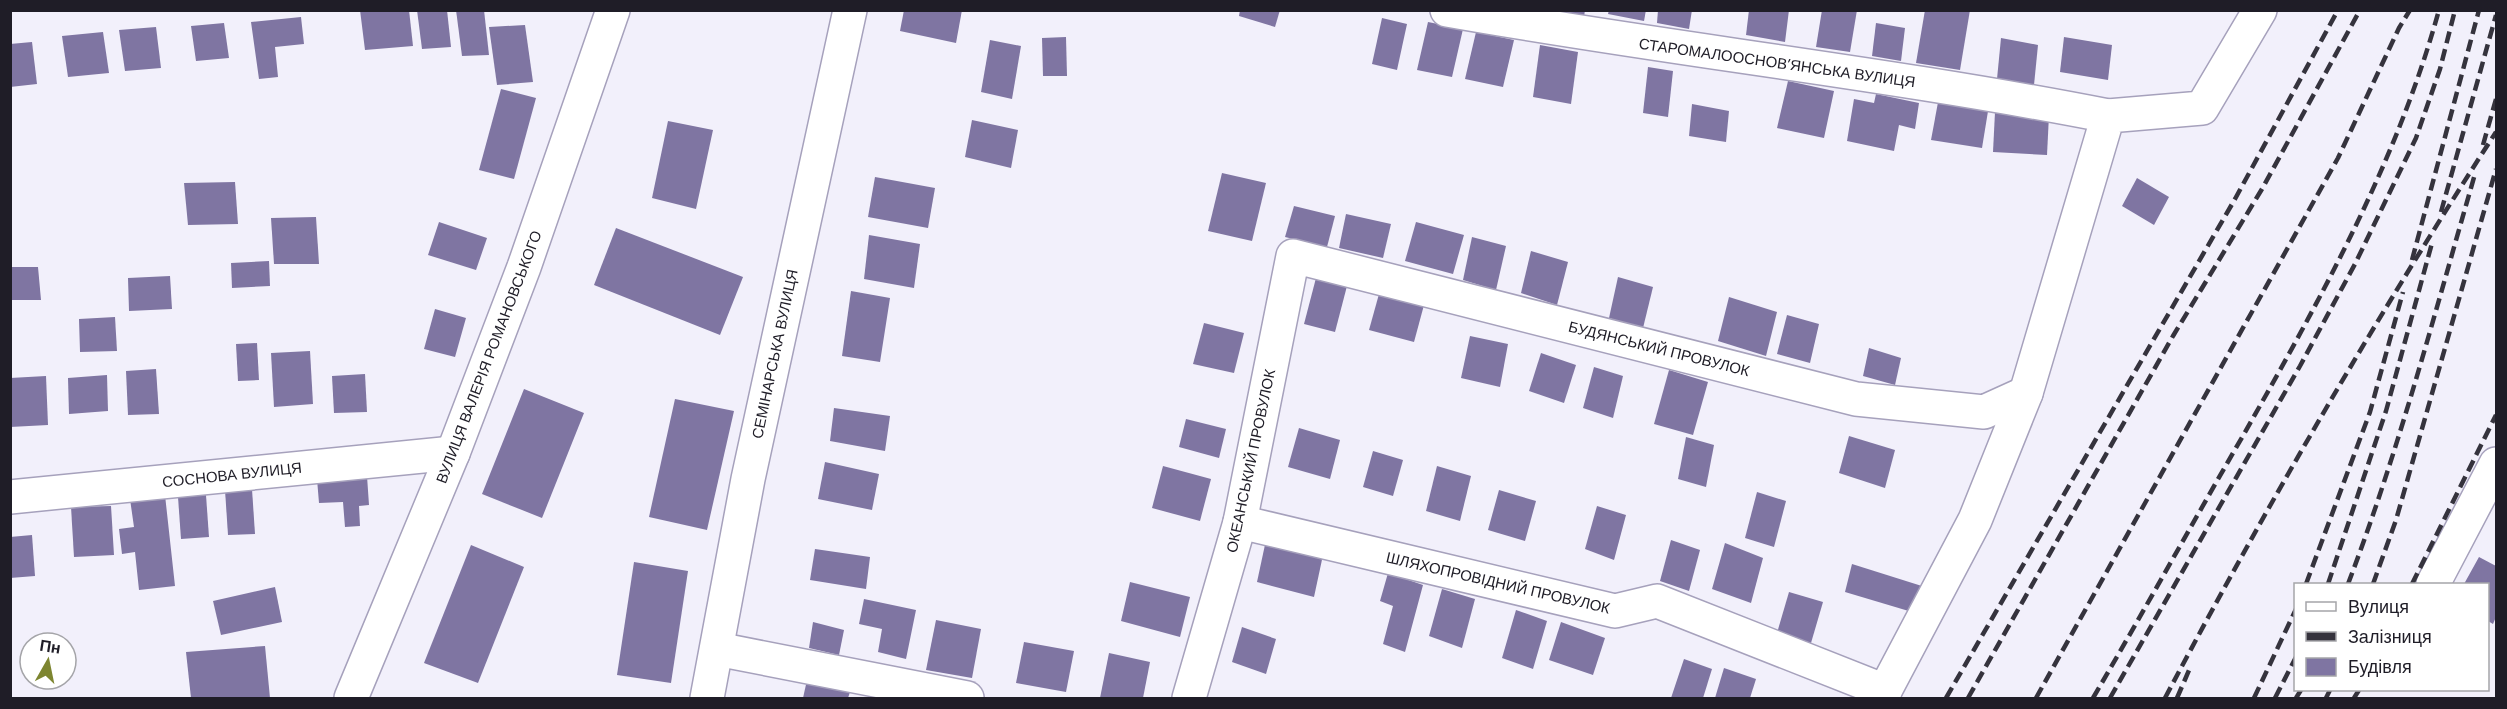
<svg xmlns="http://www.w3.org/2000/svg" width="2507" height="709" viewBox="0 0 2507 709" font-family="'DM Sans',sans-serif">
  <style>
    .building { fill: #7f75a2 }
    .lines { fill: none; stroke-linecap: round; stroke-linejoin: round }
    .minor-casing { stroke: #a6a1bc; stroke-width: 36 }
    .minor { stroke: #fff; stroke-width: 33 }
    .rail { stroke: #35333d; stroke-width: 4.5; stroke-dasharray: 12 6; stroke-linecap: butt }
    .labels { text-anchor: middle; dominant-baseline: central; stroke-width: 5; stroke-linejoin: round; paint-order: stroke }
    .street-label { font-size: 15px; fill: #1f1d27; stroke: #fff }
  </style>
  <rect width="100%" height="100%" fill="#f2f0fb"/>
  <g class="building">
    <polygon points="360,10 409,10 413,46 365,50"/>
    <polygon points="417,10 447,10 451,47 422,49"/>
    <polygon points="456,10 484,10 489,55 462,56"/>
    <polygon points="904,10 962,10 956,43 900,31"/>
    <polygon points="1240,10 1280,10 1275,27 1239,16"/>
    <polygon points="1560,10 1585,10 1584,17"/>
    <polygon points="1609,10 1646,10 1644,21 1608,14"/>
    <polygon points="1658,10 1692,10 1689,29 1657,23"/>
    <polygon points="1749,10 1789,10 1785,42 1746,35"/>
    <polygon points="1822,10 1857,10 1850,52 1816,47"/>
    <polygon points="1925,10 1970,10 1960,70 1916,63"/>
    <polygon points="301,17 304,44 275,47 278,77 259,79 251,22"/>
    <polygon points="1382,18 1407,24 1397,70 1372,64"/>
    <polygon points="1428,22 1463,29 1452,77 1417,70"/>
    <polygon points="224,23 229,58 196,61 191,26"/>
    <polygon points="1876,23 1905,28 1901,61 1872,56"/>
    <polygon points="525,25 533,82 497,85 489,27"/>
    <polygon points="156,27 161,68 125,71 119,30"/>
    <polygon points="103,32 109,73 68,77 62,36"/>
    <polygon points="1476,32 1514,40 1503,87 1465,79"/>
    <polygon points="1066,37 1067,76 1043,76 1042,38"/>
    <polygon points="2064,37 2112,45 2108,80 2060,72"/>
    <polygon points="2001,38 2038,45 2034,85 1997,79"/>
    <polygon points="990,40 1021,46 1012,99 981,92"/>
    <polygon points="32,42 37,84 10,87 10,44"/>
    <polygon points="1540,45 1578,52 1571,104 1533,97"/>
    <polygon points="1648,67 1673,71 1668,117 1643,113"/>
    <polygon points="1788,81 1834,91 1824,138 1777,128"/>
    <polygon points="501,89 536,98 514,179 479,170"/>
    <polygon points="1876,94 1919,103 1915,129 1899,125 1894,151 1847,141 1854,99 1874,103"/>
    <polygon points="1939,97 1989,105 1982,148 1931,140"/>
    <polygon points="1692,104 1729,111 1726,142 1689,136"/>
    <polygon points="1995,112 2049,115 2047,155 1993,152"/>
    <polygon points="972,120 1018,130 1011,168 965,157"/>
    <polygon points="668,121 713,130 696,209 652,198"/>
    <polygon points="1222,173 1266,183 1252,241 1208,231"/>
    <polygon points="875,177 935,188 928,228 868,217"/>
    <polygon points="2137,178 2169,197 2154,225 2122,206"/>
    <polygon points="235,182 238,224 188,225 184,183"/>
    <polygon points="1294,206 1335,216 1327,247 1285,237"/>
    <polygon points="1346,214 1391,224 1383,258 1339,248"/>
    <polygon points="316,217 319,264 274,264 271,218"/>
    <polygon points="439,222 487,238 476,270 428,255"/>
    <polygon points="1416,222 1464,235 1453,274 1405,261"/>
    <polygon points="616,228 743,277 720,335 594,285"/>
    <polygon points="869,235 920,244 914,288 864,279"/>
    <polygon points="1472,237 1506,246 1496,290 1463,280"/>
    <polygon points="1531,251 1568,262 1557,305 1521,293"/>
    <polygon points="269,261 270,286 232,288 231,263"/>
    <polygon points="10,267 38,267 41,300 10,300"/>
    <polygon points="170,276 172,309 129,311 128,278"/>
    <polygon points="1618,277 1653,287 1643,328 1609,318"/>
    <polygon points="1316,278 1347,286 1335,332 1304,324"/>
    <polygon points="851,291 890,298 880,362 842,356"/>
    <polygon points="1379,294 1424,305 1414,342 1369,330"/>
    <polygon points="1729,297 1777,312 1766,356 1718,341"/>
    <polygon points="435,309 466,318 455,357 424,349"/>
    <polygon points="1787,315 1819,324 1810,363 1777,354"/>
    <polygon points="115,317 117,351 80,352 79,319"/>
    <polygon points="1204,323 1244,333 1234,373 1193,364"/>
    <polygon points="1470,336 1508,344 1500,387 1461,378"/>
    <polygon points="257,343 259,380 238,381 236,344"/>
    <polygon points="1869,348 1901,358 1895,385 1863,376"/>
    <polygon points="310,351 313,404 274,407 271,353"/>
    <polygon points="1541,353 1576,365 1564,403 1529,391"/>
    <polygon points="1594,367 1623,376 1613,418 1583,408"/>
    <polygon points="156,369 159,414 128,415 126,371"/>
    <polygon points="1669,370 1708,382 1693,435 1654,424"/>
    <polygon points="365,374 367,412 334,413 332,376"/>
    <polygon points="107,375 108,411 69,414 68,378"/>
    <polygon points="46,376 48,425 10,427 10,378"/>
    <polygon points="524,389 584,413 542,518 482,494"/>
    <polygon points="675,399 734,411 707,530 649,517"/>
    <polygon points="834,408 890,416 885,451 830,441"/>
    <polygon points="1186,419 1226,429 1219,458 1179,447"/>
    <polygon points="1299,428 1340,440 1330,479 1288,467"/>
    <polygon points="1849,436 1895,450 1885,488 1839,473"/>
    <polygon points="1686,437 1714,445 1706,487 1678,479"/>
    <polygon points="1373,451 1403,460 1393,496 1363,487"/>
    <polygon points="825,462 879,474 872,510 818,499"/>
    <polygon points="1163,466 1211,479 1200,521 1152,508"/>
    <polygon points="1437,466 1471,476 1460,521 1426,511"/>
    <polygon points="367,476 369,505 359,506 360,526 345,527 343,502 319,503 317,479"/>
    <polygon points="252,489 255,534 228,535 225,490"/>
    <polygon points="1499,490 1536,501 1525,541 1488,530"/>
    <polygon points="1757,492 1786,501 1774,547 1745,538"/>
    <polygon points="165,495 175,586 139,590 135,552 122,554 119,529 134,527 130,499"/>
    <polygon points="206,495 209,537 181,539 178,497"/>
    <polygon points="111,506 114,555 74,557 71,507"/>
    <polygon points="1597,506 1626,515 1614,560 1585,549"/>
    <polygon points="32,535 35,576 10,578 10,537"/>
    <polygon points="1266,540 1323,555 1314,597 1257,582"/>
    <polygon points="1671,540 1700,550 1689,591 1660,581"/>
    <polygon points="1725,543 1763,558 1751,603 1712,589"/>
    <polygon points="471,545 524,567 478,683 424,663"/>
    <polygon points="815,549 870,557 866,589 810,580"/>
    <polygon points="2479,557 2496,566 2496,617 2493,624 2488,621 2488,584 2464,584"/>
    <polygon points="634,562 688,571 671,683 617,675"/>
    <polygon points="1852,564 1925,587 1912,612 1845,592"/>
    <polygon points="1388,573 1423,585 1405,652 1383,644 1393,606 1380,601"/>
    <polygon points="1130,582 1190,597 1180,637 1121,621"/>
    <polygon points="275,587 282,622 221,635 213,601"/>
    <polygon points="1442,589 1475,599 1462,648 1429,636"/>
    <polygon points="1789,592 1823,602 1811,643 1777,633"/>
    <polygon points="864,599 916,610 906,659 878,652 882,629 859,624"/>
    <polygon points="1516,610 1547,621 1533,669 1502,658"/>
    <polygon points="936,620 981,629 972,678 926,670"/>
    <polygon points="813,622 844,630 839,655 809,648"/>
    <polygon points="1561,622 1605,638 1593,675 1549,660"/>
    <polygon points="1242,627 1276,639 1266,674 1232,662"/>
    <polygon points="1024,642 1074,651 1066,692 1016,683"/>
    <polygon points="265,646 270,698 191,698 186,652"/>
    <polygon points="1109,653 1150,662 1143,698 1100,698"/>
    <polygon points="1684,659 1712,669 1703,698 1671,698"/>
    <polygon points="1724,668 1756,679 1750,698 1715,698"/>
    <polygon points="807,680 850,692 848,698 803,698"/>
  </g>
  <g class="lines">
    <defs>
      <g id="minor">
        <path d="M1447 10C1666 49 1889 73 2108 116"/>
        <polyline points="10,497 453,453"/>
        <polyline points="1240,522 1615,611 1657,601 1885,691"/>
        <polyline points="2433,584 2496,464"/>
        <polyline points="717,649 967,698"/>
        <polyline points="351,698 453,453 524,267 613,10"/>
        <polyline points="707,698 748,479 850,10"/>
        <polyline points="1189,698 1240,522 1293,256 1856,399 1984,412 2026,393"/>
        <polyline points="1881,698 1975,520 2026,393 2108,116 2202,108 2260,10"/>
      </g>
    </defs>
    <use href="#minor" class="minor-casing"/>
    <use href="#minor" class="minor"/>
    <g class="rail">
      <polyline points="2483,145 2496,99"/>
      <polyline points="2441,212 2496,15"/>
      <polyline points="2412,260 2479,10"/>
      <polyline points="2306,584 2370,412 2403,292"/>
      <polyline points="2328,584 2386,411 2432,243"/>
      <path d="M2348 584C2399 450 2435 312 2475 174"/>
      <polyline points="2373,584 2396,520 2496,169"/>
      <polyline points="2412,584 2496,415"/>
      <polyline points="1946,698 2235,199 2338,10"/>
      <polyline points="1968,698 2173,336 2262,189 2360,10"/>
      <polyline points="2036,698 2338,158 2399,28 2410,10"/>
      <path d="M2093 698C2144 611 2193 522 2244 434 2321 298 2397 162 2439 10"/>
      <polyline points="2110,698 2300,366 2355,264 2416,138 2440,69 2455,10"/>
      <path d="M2165 698C2267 505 2377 316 2496 132"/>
      <polyline points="2177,698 2190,668"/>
      <polyline points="2254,698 2296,609"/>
      <polyline points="2275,698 2296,657"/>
      <polyline points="2296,698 2301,690"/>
      <polyline points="2326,698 2330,690"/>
      <polyline points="2354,698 2359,690"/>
    </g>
  </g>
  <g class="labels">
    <g class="street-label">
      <text transform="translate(1777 63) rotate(8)">СТАРОМАЛООСНОВ’ЯНСЬКА ВУЛИЦЯ</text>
      <text transform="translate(1659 349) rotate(14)">БУДЯНСЬКИЙ ПРОВУЛОК</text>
      <text transform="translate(775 354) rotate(-78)">СЕМІНАРСЬКА ВУЛИЦЯ</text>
      <text transform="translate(489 357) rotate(-69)">ВУЛИЦЯ ВАЛЕРІЯ РОМАНОВСЬКОГО</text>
      <text transform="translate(1251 461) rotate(-78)">ОКЕАНСЬКИЙ ПРОВУЛОК</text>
      <text transform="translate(232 475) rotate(-6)">СОСНОВА ВУЛИЦЯ</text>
      <text transform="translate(1498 583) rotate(13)">ШЛЯХОПРОВІДНИЙ ПРОВУЛОК</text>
    </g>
  </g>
  <rect width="2507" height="709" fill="none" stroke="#1f1d27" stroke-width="24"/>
  <rect x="2294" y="583" width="195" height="108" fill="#ffffff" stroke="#a5a5a9" stroke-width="1.5"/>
  <rect x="2306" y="602" width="30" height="9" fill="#ffffff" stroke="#a5a5a9" stroke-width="1.5"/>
  <text x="2348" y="613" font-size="18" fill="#1f1d27">Вулиця</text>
  <rect x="2306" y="632" width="30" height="9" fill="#35333d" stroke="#a5a5a9" stroke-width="1.5"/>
  <text x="2348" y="643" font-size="18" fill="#1f1d27">Залізниця</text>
  <rect x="2306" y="658" width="30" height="18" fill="#7f75a2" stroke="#a5a5a9" stroke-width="1.5"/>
  <text x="2348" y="673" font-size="18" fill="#1f1d27">Будівля</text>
  <g transform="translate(48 661) rotate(9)"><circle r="28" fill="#ffffff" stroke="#a5a5a9" stroke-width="1.5"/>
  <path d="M0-4.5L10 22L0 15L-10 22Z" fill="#7d8530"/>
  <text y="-9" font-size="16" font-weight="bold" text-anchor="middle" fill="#1f1d27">Пн</text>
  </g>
</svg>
